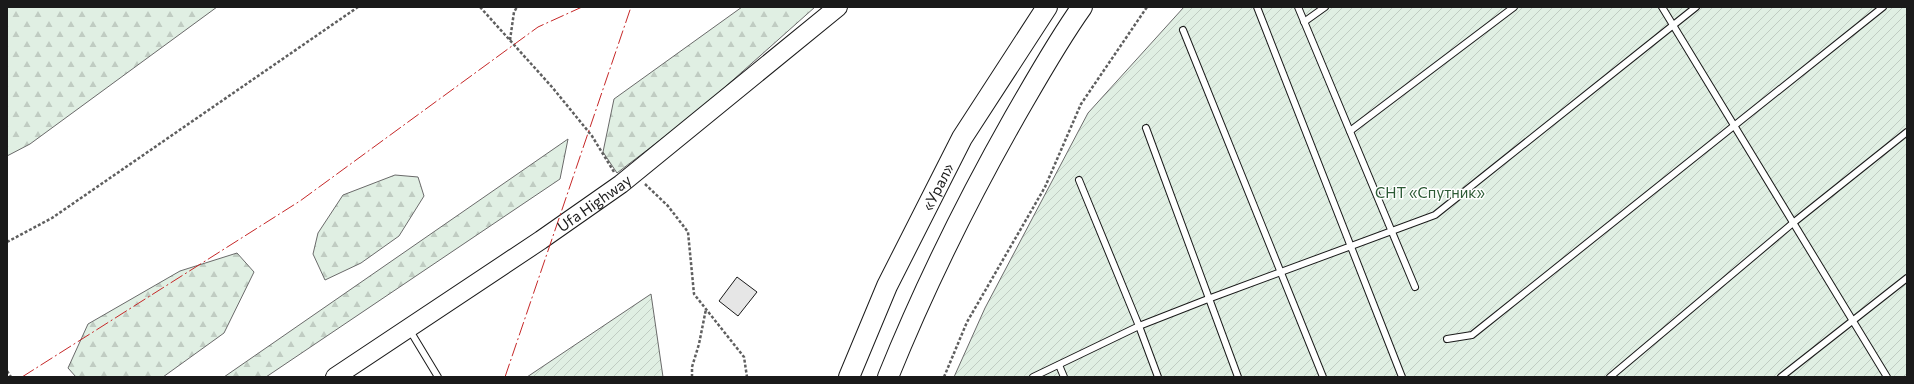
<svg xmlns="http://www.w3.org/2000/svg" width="1914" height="384" viewBox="0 0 1914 384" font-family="Commissioner,sans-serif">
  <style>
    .forest { fill: url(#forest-firs); stroke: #6a6a6a }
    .garden { fill: url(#garden-furrows); stroke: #6a6a6a }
    .building { fill: #e6e6e6; stroke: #1a1a1a }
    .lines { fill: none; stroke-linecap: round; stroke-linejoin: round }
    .service-casing { stroke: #1a1a1a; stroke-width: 8 }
    .secondary-casing { stroke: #1a1a1a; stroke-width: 20 }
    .primary-casing { stroke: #1a1a1a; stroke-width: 22 }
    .path { stroke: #5f5f5f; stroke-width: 2.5; stroke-dasharray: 3 2; stroke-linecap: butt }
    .service { stroke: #fff; stroke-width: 6 }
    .secondary { stroke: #fff; stroke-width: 18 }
    .primary { stroke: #fff; stroke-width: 20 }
    .power { stroke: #c62828; stroke-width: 1; stroke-dasharray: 14 3 2 3; stroke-linecap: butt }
    .labels { text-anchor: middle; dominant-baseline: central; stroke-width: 3; stroke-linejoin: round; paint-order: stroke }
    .street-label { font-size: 15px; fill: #1a1a1a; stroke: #fff }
    .park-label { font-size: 15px; fill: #2b5a34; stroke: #fff }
  </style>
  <defs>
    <pattern id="forest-firs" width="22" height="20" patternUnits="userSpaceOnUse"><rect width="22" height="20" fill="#e0efe3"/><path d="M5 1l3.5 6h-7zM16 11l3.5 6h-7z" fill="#c0ccc2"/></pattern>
    <pattern id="garden-furrows" width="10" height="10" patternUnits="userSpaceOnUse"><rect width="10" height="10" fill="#e0efe3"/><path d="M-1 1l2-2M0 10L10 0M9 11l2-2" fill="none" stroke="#c0ccc2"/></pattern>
  </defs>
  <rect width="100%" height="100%" fill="#fff"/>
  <g class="forest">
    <polygon points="7,7 217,7 30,144 7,156"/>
    <polygon points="742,7 815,7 697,112 617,173 603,152 614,99"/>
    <polygon points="568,139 560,179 266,377 224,377"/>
    <polygon points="395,175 418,177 424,196 399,236 361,263 325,280 313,254 318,233 343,195"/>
    <polygon points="237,253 254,272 224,333 163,377 76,377 68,368 88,324 180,271"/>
  </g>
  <g class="garden">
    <polygon points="1184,7 1907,7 1907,377 954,377 985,308 1088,113"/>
    <polygon points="651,294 663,377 527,377"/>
  </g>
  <polygon class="building" points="737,277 757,292 738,316 719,301"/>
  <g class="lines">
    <defs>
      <g id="service">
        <polyline points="1257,7 1402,377"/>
        <polyline points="1298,7 1415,287"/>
        <polyline points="1662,7 1887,377"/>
        <polyline points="1304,22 1325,7"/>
        <polyline points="1183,30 1323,377"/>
        <polyline points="1146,128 1238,377"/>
        <polyline points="1350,131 1514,7"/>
        <polyline points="1079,180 1139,326 1158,377"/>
        <polyline points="409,329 438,377"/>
        <polyline points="1447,339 1472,335 1883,7"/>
        <polyline points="1059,365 1064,377"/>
        <polyline points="1033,377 1139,326 1208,299 1435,215 1696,7"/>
        <polyline points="1610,377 1793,223 1907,132"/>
        <polyline points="1781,377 1907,278"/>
      </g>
      <g id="secondary">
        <path id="s1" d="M335 377 541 240 621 184 838 7"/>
      </g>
      <g id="primary">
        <path id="s2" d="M849 377 887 286 962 138 1047 7"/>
        <path d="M888 377C924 288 967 201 1014 118 1036 80 1057 42 1082 7"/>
      </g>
    </defs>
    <use href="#service" class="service-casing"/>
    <use href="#secondary" class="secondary-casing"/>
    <use href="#primary" class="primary-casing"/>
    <g class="path">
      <polyline points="480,7 552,87 592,136 614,172"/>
      <polyline points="510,40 514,12 517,7"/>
      <polyline points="645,184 668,206 688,232 694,294 744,357 747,377"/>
      <polyline points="7,242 52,218 358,7"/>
      <polyline points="7,371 11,377"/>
      <polyline points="692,377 692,367 699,344 706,309"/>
      <polyline points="944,377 967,322 1045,187 1081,104 1147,7"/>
    </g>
    <use href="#service" class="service"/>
    <use href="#secondary" class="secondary"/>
    <use href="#primary" class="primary"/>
    <g class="power">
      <polyline points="22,377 300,201 538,27 582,7"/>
      <polyline points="505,377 631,7"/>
    </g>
  </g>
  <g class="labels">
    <g class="street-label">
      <text stroke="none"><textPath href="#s2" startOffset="210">«Урал»</textPath></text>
      <text stroke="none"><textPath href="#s1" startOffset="312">Ufa Highway</textPath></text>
    </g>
    <g class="park-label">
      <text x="1430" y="192">СНТ «Спутник»</text>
    </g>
  </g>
  <rect width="1914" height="384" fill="none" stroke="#1a1a1a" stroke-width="16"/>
</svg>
